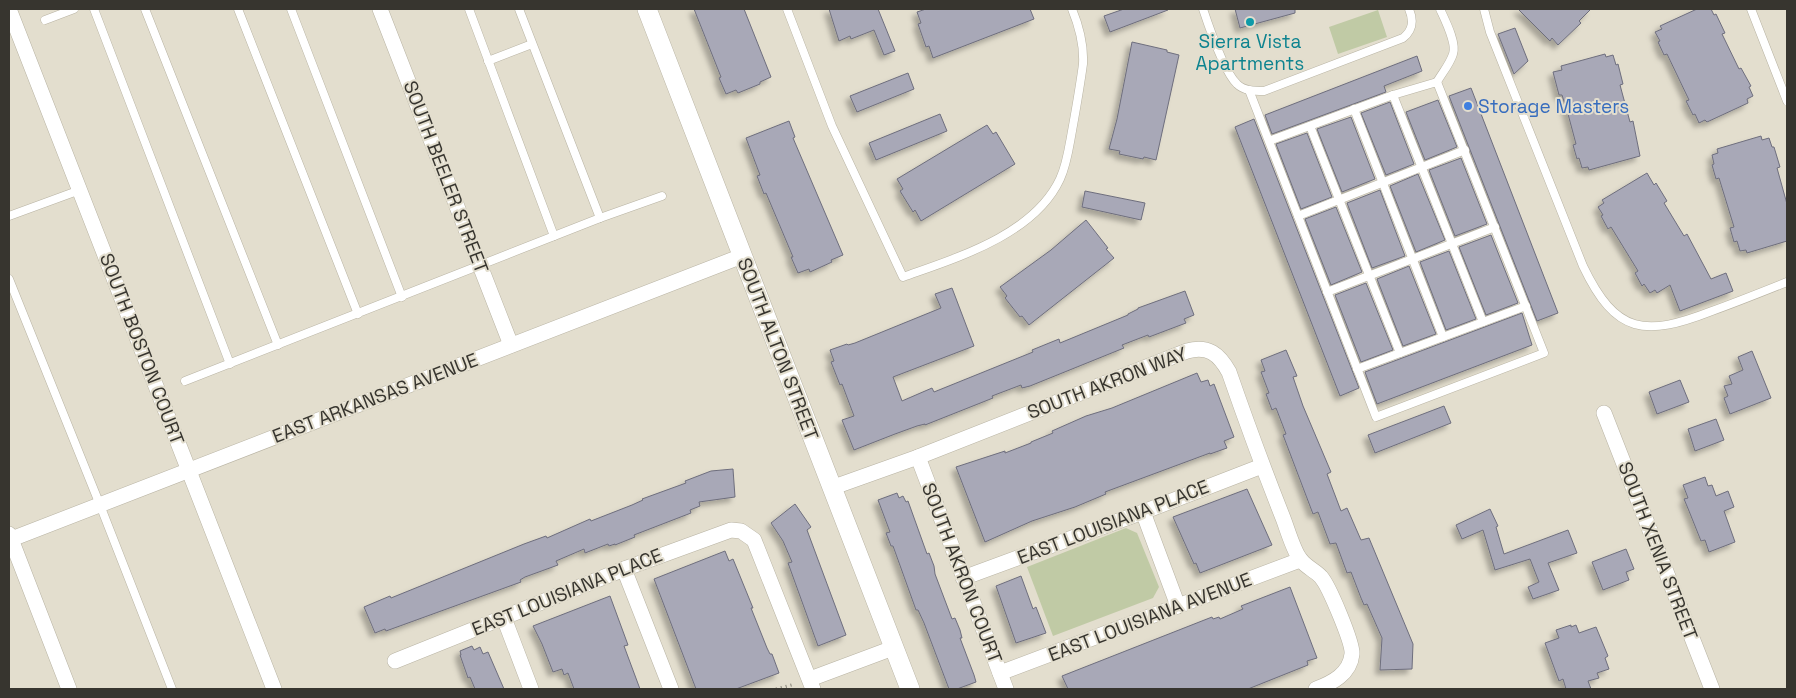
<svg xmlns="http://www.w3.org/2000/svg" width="1796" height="698" viewBox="0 0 1796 698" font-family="'Space Grotesk',sans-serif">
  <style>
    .green { fill: #c0caa5 }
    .building { fill: #a8a8b7; stroke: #6e6e7d; filter: url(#shadow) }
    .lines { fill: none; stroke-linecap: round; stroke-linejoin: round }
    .service-casing { stroke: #b8b3a3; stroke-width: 9 }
    .minor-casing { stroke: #b8b3a3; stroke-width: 16 }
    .tertiary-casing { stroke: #b8b3a3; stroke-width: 20 }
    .path { stroke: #858277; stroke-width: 3; stroke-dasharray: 1 4; stroke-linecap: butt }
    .service { stroke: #fff; stroke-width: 8 }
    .minor { stroke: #fff; stroke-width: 15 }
    .tertiary { stroke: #fff; stroke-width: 19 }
    .culture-dot { fill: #0f9aa8; stroke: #e3dece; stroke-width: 2 }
    .shop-dot { fill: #3f7fe0; stroke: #e3dece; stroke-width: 2 }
    .labels { text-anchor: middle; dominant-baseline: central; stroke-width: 4; stroke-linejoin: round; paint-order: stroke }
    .culture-label { font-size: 19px; fill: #0d838f; stroke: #e3dece }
    .shop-label { font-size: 19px; fill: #366cbe; stroke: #e3dece; text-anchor: start }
    .street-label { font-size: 19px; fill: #37352f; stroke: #e3dece }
  </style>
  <defs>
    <filter id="shadow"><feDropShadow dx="-4.5" dy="4.5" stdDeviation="2.5" flood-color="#0004"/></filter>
  </defs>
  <rect width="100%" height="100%" fill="#e3dece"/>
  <g class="green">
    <polygon points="1378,10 1387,37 1338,54 1329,27"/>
    <polygon points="1126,528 1137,533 1159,587 1153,598 1053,636 1027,567"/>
  </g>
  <g class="building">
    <polygon points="694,9 744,9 771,77 760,82 760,84 738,93 736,90 726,94 719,78 721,77"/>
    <polygon points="829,9 878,9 895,51 884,55 874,30 851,39 850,36 839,41"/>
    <polygon points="926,9 1030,9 1034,19 933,58 929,46 926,47 918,24 921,23 917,12"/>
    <polygon points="1124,9 1168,9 1168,10 1110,32 1104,16"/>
    <polygon points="1235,9 1295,9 1295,13 1240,28"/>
    <polygon points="1518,9 1591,9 1579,21 1581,23 1558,45 1552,38 1550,41"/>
    <polygon points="1697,9 1711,9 1714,15 1716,14 1725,33 1722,34 1739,69 1741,68 1751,86 1749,87 1753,96 1747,99 1748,103 1707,122 1705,120 1699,123 1695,114 1693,115 1686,101 1689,100 1667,54 1664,55 1658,42 1660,41 1655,32 1662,29 1660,26"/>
    <polygon points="1515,28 1528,61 1514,74 1498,34"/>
    <polygon points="1132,42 1167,50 1167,52 1179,55 1156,160 1144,157 1143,159 1119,154 1120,151 1109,149 1117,119"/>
    <polygon points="1605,54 1606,57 1613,55 1616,65 1618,64 1623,84 1620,85 1630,122 1633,121 1640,156 1589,170 1588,167 1582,168 1579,158 1577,159 1573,145 1576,144 1568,114 1562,95 1559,95 1553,72 1562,70 1561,66"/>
    <polygon points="1417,56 1422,71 1384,86 1386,92 1272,134 1265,115"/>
    <polygon points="908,73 914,89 857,112 850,96"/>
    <polygon points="1471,88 1558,313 1537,321 1449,96"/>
    <polygon points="1438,100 1457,147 1425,160 1406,112"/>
    <polygon points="1390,102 1414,164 1386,175 1361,113"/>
    <polygon points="940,114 947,131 876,160 869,143"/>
    <polygon points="1351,117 1375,179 1342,192 1317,129"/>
    <polygon points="1254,119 1359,388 1340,396 1235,127"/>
    <polygon points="789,121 795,137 793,138 843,255 831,260 832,262 810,272 809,269 798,273 791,257 793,257 766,193 764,194 757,176 760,175 746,138"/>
    <polygon points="987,125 993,134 996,132 1015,164 921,221 915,210 913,212 900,191 903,189 897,179"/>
    <polygon points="1307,133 1332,197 1301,209 1276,144"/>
    <polygon points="1761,136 1762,140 1769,138 1772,147 1774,147 1780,167 1777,168 1787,204 1787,241 1747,253 1746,250 1740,251 1737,241 1734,242 1730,228 1734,227 1719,178 1716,179 1712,165 1714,164 1712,155 1718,153 1717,149"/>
    <polygon points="1461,158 1487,224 1455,236 1429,170"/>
    <polygon points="1647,173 1654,185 1656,183 1667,201 1664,203 1684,236 1687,234 1711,279 1726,273 1733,291 1680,311 1670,285 1657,293 1655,290 1650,293 1644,284 1642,286 1635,273 1638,271 1611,227 1608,229 1601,216 1603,215 1598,207 1604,203 1602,200"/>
    <polygon points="1418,174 1445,240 1416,252 1390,186"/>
    <polygon points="1380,190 1405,256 1372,268 1347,203"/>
    <polygon points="1085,191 1145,203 1141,220 1082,207"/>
    <polygon points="1336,207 1362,272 1331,285 1305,219"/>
    <polygon points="1086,220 1108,248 1106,249 1114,258 1029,325 1022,316 1020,317 1005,298 1007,296 1000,287 1051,250"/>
    <polygon points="1491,235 1518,303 1486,315 1459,247"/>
    <polygon points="1449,251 1476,319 1446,330 1420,262"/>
    <polygon points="1409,266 1436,334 1403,346 1377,279"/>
    <polygon points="1366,283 1393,350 1361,362 1335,295"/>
    <polygon points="952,288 974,346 893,377 902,401 932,388 934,392 1033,352 1032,350 1059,339 1060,343 1128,315 1128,314 1138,309 1138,308 1185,291 1194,315 1184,319 1186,323 1149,337 1148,335 1122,345 1124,348 1030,386 1022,388 1021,385 992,396 993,398 925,425 925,424 917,426 895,434 854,450 842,420 854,416 842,384 840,385 831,362 834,361 830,350 847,344 848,345 855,343 941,308 935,294"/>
    <polygon points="1522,313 1532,345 1377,404 1365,372"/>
    <polygon points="1286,350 1297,376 1293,377 1303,406 1328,465 1331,472 1327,474 1341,511 1347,508 1361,540 1369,538 1413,644 1412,669 1380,670 1382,638 1367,604 1364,605 1361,598 1351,572 1347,573 1336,543 1330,544 1318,512 1313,514 1283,435 1286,434 1276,408 1272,410 1266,394 1269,393 1261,372 1265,371 1261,360"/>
    <polygon points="1752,351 1771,398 1730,414 1724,398 1728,396 1724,386 1732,384 1729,376 1743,370 1738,357"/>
    <polygon points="1197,373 1201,382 1208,380 1210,386 1214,384 1234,437 1224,441 1227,448 1210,454 1210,453 1105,492 1106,494 1075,507 1032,521 985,542 956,467 1005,451 1005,453 1031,443 1031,442 1053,433 1052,431 1086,416 1112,408"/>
    <polygon points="1680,380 1689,402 1657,414 1649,392"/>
    <polygon points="1444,406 1451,423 1375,453 1368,435"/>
    <polygon points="1716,419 1724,440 1695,451 1688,429"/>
    <polygon points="733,469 735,497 699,502 700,506 690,510 691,513 634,535 635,537 615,545 615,544 609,546 608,544 585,553 584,549 556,561 558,565 525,577 520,580 521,582 386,631 385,629 375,633 364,607 390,596 391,598 524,544 546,536 547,538 590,519 591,521 632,505 643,500 642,499 686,483 685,481 711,471"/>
    <polygon points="1705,477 1708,486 1712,485 1716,496 1728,491 1734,507 1724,511 1735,542 1709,552 1705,540 1701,541 1689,511 1684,499 1688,498 1683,485"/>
    <polygon points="1247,489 1272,545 1200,573 1196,563 1194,564 1173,517"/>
    <polygon points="897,493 899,498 903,496 906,502 908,501 927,554 929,553 934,566 935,574 952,619 955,618 960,630 962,638 960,638 974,675 976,682 957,689 949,689 924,623 918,610 916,610 893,546 891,546 886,533 890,532 878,500"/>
    <polygon points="795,504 811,527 807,530 846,635 818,646 788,563 792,562 783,541 771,523"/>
    <polygon points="1490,509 1498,526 1496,527 1504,554 1568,530 1577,553 1548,563 1559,590 1533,599 1528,587 1539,582 1530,559 1495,570 1483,530 1462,539 1456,525"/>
    <polygon points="1626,549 1634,569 1626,572 1629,580 1603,590 1592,562"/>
    <polygon points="725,551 729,561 733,559 753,608 751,608 767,648 770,654 772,654 779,673 736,689 696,689 654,579"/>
    <polygon points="1021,576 1033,609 1036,607 1046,633 1016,643 996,586"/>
    <polygon points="1290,587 1317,658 1307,661 1308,665 1248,689 1068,689 1062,676 1212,617 1213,619 1219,617 1220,619 1243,609 1241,606"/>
    <polygon points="610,596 628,645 624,646 640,689 574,689 568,673 564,675 562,669 553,672 542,644 533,626"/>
    <polygon points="1571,625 1571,627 1576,625 1579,633 1596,627 1608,656 1605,658 1609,669 1597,673 1599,678 1588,681 1591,689 1566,689 1563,679 1559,681 1545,643 1559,638 1556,630"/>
    <polygon points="472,646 474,650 480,647 483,654 488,652 504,689 475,689 470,677 468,678 460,655 461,655 460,651"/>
  </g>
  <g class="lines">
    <defs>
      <g id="service">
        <polyline points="94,9 230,364"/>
        <polyline points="145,9 278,345"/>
        <polyline points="238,9 358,314"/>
        <polyline points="291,9 402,297"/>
        <polyline points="469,9 554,236"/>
        <polyline points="519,9 600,218"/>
        <path d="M787 9 832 126 903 277C956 258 1034 235 1060 179 1067 164 1069 147 1072 131 1076 109 1080 86 1083 64 1084 45 1079 26 1072 9"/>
        <path d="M1203 9C1209 27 1224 72 1237 84 1244 91 1255 91 1264 91L1403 38C1413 30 1414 21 1409 9"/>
        <path d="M1484 9 1490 32 1583 266C1616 335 1645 337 1712 311 1737 302 1762 292 1787 282"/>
        <polyline points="1751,9 1787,101"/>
        <polyline points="45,20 74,9"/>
        <polyline points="488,61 532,44"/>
        <path d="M1437 82C1442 73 1450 64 1453 54 1457 43 1445 20 1440 9"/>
        <polyline points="1249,90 1376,417 1544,353 1437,82 1393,95 1269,141"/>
        <polyline points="1393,95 1483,322"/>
        <polyline points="1354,109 1443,337"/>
        <polyline points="1310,126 1400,353 1526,306"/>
        <polyline points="9,216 80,190"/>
        <polyline points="1298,216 1465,150"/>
        <polyline points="9,279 100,505 172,689"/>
        <polyline points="1327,292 1495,227"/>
        <polyline points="1357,369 1400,353"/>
        <polyline points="185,381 600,218 662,196"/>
      </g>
      <g id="minor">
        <polyline points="9,9 274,689"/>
        <polyline points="380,9 511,345"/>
        <polyline points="1604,413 1712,689"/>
        <polyline points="918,457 1006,689"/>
        <path d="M831 488 918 457 1187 351C1208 345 1219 354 1229 372 1246 421 1264 470 1283 518 1287 528 1294 553 1301 560 1306 567 1316 571 1321 577 1329 586 1353 643 1352 654 1350 674 1332 683 1316 689"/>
        <polyline points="1143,512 1178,606"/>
        <polyline points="9,534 69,689"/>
        <polyline points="9,540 742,256"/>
        <polyline points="624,569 671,689"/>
        <polyline points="963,578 1143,512 1262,466"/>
        <polyline points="504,618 531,689"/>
        <polyline points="395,661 624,569 731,530 741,531 754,540 813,689"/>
        <polyline points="1000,673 1300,560"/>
        <polyline points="810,679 893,648"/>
      </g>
      <polyline id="tertiary" points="647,9 910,689"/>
    </defs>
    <use href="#service" class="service-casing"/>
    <use href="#minor" class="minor-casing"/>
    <use href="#tertiary" class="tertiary-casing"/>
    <polyline class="path" points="776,689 795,684"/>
    <use href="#service" class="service"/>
    <use href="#minor" class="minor"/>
    <use href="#tertiary" class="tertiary"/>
  </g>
  <circle class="culture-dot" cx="1250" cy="22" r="5"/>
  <circle class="shop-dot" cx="1468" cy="106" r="5"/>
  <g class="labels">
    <g class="culture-label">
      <text x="1250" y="41">Sierra Vista<tspan x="1250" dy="22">Apartments</tspan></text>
    </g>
    <g class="shop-label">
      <text x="1478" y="106">Storage Masters</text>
    </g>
    <g class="street-label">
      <text transform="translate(446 177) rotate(69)">SOUTH BEELER STREET</text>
      <text transform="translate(142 349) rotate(69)">SOUTH BOSTON COURT</text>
      <text transform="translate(778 349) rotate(69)">SOUTH ALTON STREET</text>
      <text transform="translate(1107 383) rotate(-21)">SOUTH AKRON WAY</text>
      <text transform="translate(375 398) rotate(-21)">EAST ARKANSAS AVENUE</text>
      <text transform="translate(1113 522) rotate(-21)">EAST LOUISIANA PLACE</text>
      <text transform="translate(1658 551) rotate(69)">SOUTH XENIA STREET</text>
      <text transform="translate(962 573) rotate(69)">SOUTH AKRON COURT</text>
      <text transform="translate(567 592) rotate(-22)">EAST LOUISIANA PLACE</text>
      <text transform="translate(1150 617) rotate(-21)">EAST LOUISIANA AVENUE</text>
    </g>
  </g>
  <rect width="1796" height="698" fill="none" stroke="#37352f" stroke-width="20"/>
</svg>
